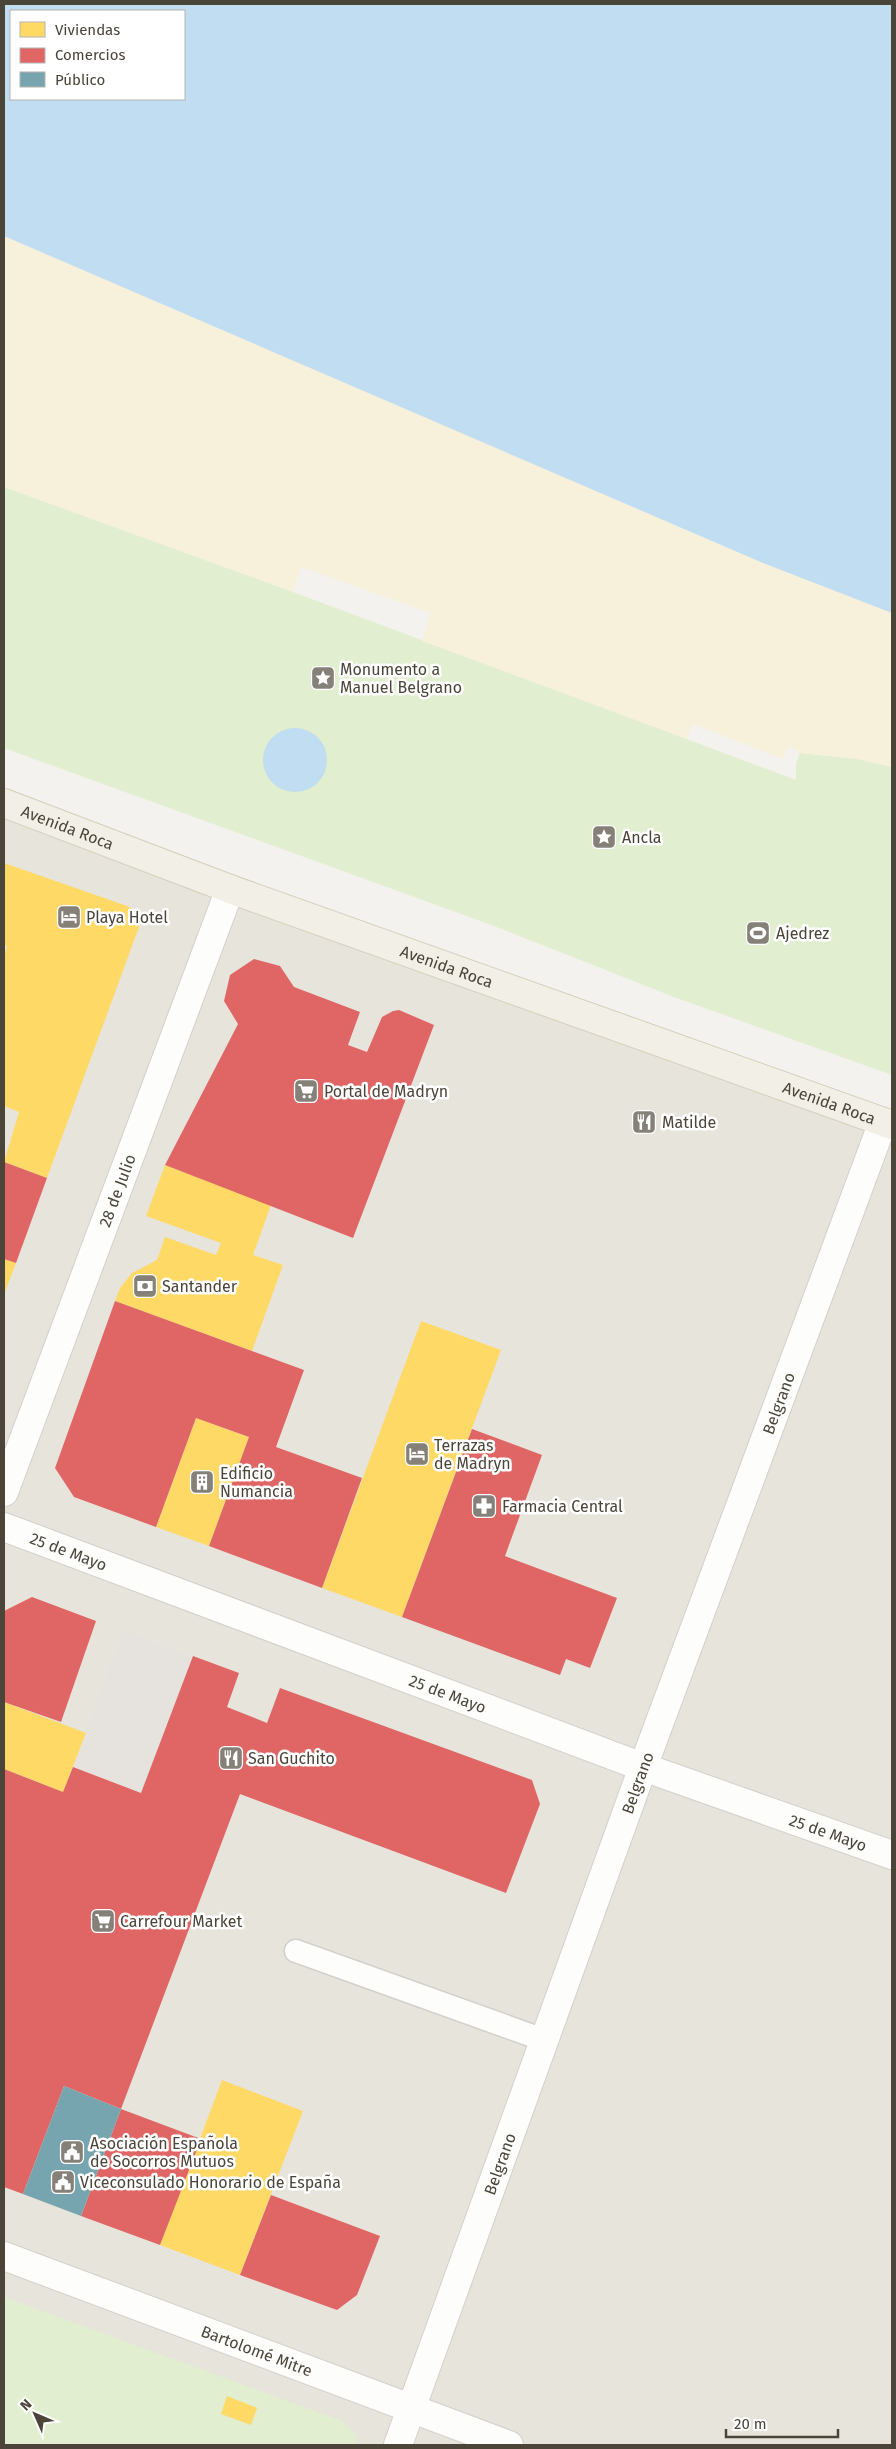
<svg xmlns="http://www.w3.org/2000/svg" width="896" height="2449" viewBox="0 0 896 2449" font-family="'Fira Sans',sans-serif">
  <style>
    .residential { fill: #e7e4dc }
    .green { fill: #e1eecf }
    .sand { fill: #f7f0da }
    .parking { fill: #e6e3df }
    .water { fill: #c0ddf1; fill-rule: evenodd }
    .homes { fill: #ffd966 }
    .shops { fill: #e06666 }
    .public { fill: #76a5af }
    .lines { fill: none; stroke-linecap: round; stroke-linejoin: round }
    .lane-casing { stroke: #d2d0cb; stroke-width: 25 }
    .street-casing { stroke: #d2d0cb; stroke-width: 30 }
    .primary-casing { stroke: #d6cebb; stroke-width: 30 }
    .lane { stroke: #fdfdfc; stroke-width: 22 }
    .street { stroke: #fdfdfc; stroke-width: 28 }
    .primary { stroke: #f2efe6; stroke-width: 28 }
    .labels { text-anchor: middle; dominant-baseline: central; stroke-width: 5; stroke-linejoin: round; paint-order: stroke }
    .poi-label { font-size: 16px; fill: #4b4439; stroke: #fff; text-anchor: start }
    .street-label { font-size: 16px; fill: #4b4439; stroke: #fff }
  </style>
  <rect width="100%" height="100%" fill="#f4f2ee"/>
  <polygon class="residential" points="4,803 892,1125 892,2445 4,2445"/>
  <g class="green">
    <polygon points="4,487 293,592 796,780 796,764 800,753 857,759 892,767 892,1075 674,997 494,926 4,748"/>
    <polygon points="4,2297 342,2421 356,2434 357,2445 4,2445"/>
  </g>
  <polygon class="sand" points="4,236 763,563 892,613 892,767 857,759 800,753 788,746 783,759 693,724 687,739 422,641 431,613 301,567 293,592 4,487"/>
  <polygon class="parking" points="123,1631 193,1656 141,1793 73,1767"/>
  <g class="water">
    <path d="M4 4H892V613L763 563 4 236ZM11 11H184V99H11Z"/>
    <circle cx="295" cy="760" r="32"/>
  </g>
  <g class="homes">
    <polygon points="4,863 130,907 139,927 47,1178 4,1162 19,1112 4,1106 4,956 7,946 4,945"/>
    <polygon points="165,1165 271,1205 253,1255 283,1265 252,1351 115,1301 120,1288 132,1273 157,1260 165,1237 216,1255 221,1243 146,1216"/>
    <polygon points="4,1259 16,1263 4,1295"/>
    <polygon points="421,1321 501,1350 402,1617 322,1588"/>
    <polygon points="196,1418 249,1437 209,1546 156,1527"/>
    <polygon points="4,1702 86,1733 63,1792 4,1769"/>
    <polygon points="222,2080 303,2111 240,2275 160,2245"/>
    <polygon points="227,2396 257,2408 251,2425 221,2414"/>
  </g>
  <g class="shops">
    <polygon points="254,959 280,966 294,987 360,1012 348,1045 367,1052 382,1017 393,1011 399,1010 434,1025 353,1238 165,1165 238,1024 224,1001 230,975"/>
    <polygon points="4,1162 47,1178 16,1263 4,1259"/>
    <polygon points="115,1301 304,1370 276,1447 362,1478 322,1588 209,1546 249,1437 196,1418 156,1527 74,1497 55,1468"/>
    <polygon points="472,1429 542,1455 505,1556 617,1598 590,1668 566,1659 560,1675 402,1617"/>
    <polygon points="32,1597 96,1621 61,1722 4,1702 4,1611"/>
    <polygon points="193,1656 239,1673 227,1707 267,1723 280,1688 532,1780 540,1804 506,1893 240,1794 121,2109 64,2086 23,2194 4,2187 4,1769 63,1792 73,1767 141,1793"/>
    <polygon points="121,2109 201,2139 160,2245 81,2216"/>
    <polygon points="271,2195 380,2236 357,2295 337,2310 240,2275"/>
  </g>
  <polygon class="public" points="64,2086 121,2109 81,2216 23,2194"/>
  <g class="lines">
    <defs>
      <polyline id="lane" points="296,1951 544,2040"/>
      <g id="street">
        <path id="s1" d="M4 1492 230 889"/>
        <path id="s2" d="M4 1527 643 1767 892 1855"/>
        <path id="s3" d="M4 2256 509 2445"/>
        <path id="s4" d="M398 2445 643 1767 883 1122"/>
      </g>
      <g id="primary">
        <path id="s5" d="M4 803 230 889 892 1125"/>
      </g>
    </defs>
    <use href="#lane" class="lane-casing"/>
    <use href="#street" class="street-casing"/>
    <use href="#primary" class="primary-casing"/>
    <use href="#lane" class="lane"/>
    <use href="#street" class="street"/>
    <use href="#primary" class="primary"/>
  </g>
  <defs>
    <symbol id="sight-square" viewBox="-11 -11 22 22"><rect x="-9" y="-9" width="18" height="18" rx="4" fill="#868178" stroke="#fff"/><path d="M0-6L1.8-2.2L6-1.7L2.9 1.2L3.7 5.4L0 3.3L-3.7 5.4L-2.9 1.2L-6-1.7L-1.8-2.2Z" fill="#fff"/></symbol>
    <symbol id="hotel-square" viewBox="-11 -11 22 22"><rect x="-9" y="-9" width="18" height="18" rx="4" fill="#868178" stroke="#fff"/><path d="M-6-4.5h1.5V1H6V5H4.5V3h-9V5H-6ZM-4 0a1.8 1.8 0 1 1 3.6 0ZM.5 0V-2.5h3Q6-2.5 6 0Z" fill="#fff"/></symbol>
    <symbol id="stadium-square" viewBox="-11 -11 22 22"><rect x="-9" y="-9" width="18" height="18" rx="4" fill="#868178" stroke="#fff"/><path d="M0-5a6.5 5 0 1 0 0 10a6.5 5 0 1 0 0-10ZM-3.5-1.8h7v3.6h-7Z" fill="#fff"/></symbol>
    <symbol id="supermarket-square" viewBox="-11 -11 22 22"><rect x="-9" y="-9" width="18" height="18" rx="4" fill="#868178" stroke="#fff"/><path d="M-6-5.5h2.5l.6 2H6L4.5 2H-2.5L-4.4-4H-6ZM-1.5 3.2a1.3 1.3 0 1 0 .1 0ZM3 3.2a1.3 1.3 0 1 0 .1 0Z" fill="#fff"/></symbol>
    <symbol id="restaurant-square" viewBox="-11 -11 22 22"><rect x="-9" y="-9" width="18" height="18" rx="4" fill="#868178" stroke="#fff"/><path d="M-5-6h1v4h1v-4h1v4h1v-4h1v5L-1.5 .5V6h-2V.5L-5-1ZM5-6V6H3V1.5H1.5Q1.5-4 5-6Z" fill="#fff"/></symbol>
    <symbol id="bank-square" viewBox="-11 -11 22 22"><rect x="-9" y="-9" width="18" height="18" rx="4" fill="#868178" stroke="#fff"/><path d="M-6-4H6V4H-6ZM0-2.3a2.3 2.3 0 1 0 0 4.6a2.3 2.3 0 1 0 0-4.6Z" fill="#fff"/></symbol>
    <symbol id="building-square" viewBox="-11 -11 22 22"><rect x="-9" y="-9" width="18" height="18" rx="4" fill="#868178" stroke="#fff"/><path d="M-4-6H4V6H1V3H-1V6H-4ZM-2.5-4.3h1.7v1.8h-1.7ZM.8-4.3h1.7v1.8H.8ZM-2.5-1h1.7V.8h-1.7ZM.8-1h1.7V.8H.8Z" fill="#fff"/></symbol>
    <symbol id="pharmacy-square" viewBox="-11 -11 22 22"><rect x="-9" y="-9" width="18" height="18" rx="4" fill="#868178" stroke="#fff"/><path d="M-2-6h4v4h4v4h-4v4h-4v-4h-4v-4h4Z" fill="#fff"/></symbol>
    <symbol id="civic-square" viewBox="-11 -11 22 22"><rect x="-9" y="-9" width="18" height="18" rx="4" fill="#868178" stroke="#fff"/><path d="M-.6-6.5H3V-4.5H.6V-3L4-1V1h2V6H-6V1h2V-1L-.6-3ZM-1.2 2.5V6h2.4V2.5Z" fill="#fff"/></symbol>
  </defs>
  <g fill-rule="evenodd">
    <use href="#sight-square" x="309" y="664" width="28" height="28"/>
    <use href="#sight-square" x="590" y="823" width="28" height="28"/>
    <use href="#hotel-square" x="55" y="903" width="28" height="28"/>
    <use href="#stadium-square" x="744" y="919" width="28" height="28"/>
    <use href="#supermarket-square" x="292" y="1077" width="28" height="28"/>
    <use href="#restaurant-square" x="630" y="1108" width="28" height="28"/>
    <use href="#bank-square" x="131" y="1272" width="28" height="28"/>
    <use href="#hotel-square" x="403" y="1440" width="28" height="28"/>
    <use href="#building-square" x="188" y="1468" width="28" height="28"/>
    <use href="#pharmacy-square" x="470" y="1492" width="28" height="28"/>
    <use href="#restaurant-square" x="217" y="1744" width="28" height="28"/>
    <use href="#supermarket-square" x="89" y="1907" width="28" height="28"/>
    <use href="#civic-square" x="58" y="2138" width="28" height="28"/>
    <use href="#civic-square" x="49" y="2168" width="28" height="28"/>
  </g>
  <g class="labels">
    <g class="poi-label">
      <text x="340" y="669">Monumento a<tspan x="340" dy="18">Manuel Belgrano</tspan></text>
      <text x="622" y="837">Ancla</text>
      <text x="86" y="917">Playa Hotel</text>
      <text x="776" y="933">Ajedrez</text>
      <text x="324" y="1091">Portal de Madryn</text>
      <text x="662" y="1122">Matilde</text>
      <text x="162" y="1286">Santander</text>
      <text x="434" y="1445">Terrazas<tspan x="434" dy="18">de Madryn</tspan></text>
      <text x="220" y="1473">Edificio<tspan x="220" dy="18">Numancia</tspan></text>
      <text x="502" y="1506">Farmacia Central</text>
      <text x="248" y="1758">San Guchito</text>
      <text x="120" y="1921">Carrefour Market</text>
      <text x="90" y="2143">Asociación Española<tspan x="90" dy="18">de Socorros Mutuos</tspan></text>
      <text x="80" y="2182">Viceconsulado Honorario de España</text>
    </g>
    <g class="street-label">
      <text stroke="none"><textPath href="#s5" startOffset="68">Avenida Roca</textPath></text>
      <text stroke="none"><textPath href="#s5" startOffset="472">Avenida Roca</textPath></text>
      <text stroke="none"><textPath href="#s5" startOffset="878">Avenida Roca</textPath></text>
      <text stroke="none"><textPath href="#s1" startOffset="322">28 de Julio</textPath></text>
      <text stroke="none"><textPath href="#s4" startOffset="1109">Belgrano</textPath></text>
      <text stroke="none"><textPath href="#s2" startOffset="69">25 de Mayo</textPath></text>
      <text stroke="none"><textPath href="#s2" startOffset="474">25 de Mayo</textPath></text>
      <text stroke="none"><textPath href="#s4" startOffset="704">Belgrano</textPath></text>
      <text stroke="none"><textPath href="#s2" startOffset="879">25 de Mayo</textPath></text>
      <text stroke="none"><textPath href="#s4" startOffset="299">Belgrano</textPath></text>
      <text stroke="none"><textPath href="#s3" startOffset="270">Bartolomé Mitre</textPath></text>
    </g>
  </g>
  <rect width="896" height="2449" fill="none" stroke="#4b4439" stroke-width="10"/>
  <rect x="10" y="10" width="175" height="90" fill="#ffffff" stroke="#b7b4b0"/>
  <rect x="20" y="22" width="25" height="15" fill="#ffd966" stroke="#b7b4b0"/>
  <text x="55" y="35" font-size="15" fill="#4b4439">Viviendas</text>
  <rect x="20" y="48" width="25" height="15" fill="#e06666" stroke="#b7b4b0"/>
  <text x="55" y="60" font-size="15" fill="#4b4439">Comercios</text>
  <rect x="20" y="72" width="25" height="15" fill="#76a5af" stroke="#b7b4b0"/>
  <text x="55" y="85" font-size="15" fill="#4b4439">Público</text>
  <g transform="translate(35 2414) rotate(315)" stroke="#ffffff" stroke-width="4" paint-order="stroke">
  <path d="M0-4L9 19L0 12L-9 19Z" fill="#4b4439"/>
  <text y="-8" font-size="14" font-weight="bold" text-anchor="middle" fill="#4b4439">N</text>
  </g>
  <path d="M726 2429v8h112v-8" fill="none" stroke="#4b4439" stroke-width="2.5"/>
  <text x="734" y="2429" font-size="15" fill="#4b4439" stroke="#ffffff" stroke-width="4" paint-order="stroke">20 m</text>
</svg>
